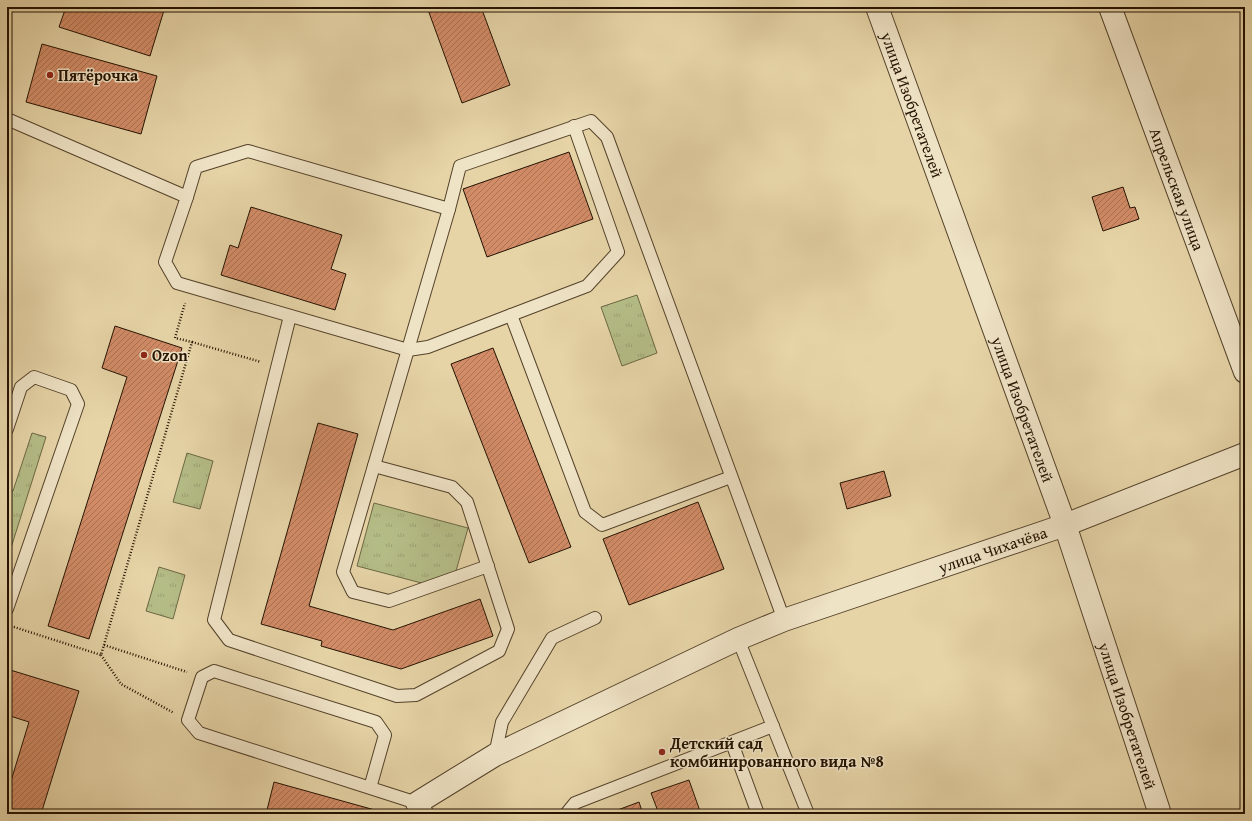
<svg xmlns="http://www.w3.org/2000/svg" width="1252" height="821" viewBox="0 0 1252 821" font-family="'Gentium Book Plus',serif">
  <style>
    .grass { fill: url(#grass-tufts); stroke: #6c6844 }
    .building { fill: url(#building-hatch); stroke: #241200 }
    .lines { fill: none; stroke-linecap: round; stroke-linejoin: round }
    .lane-casing { stroke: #54422a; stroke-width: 14 }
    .street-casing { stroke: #54422a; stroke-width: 24 }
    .path { stroke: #241200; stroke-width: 2.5; stroke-dasharray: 1 2; stroke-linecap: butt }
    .lane { stroke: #efe3c6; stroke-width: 12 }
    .street { stroke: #efe3c6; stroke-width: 22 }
    .poi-dot { fill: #8f2418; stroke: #efe3c6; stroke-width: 1.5 }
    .labels { text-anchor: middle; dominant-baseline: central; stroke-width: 3; stroke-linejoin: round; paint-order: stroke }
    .poi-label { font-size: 16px; font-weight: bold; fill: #241200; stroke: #efe3c6; text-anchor: start }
    .street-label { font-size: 16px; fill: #241200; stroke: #efe3c6 }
  </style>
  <defs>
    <pattern id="grass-tufts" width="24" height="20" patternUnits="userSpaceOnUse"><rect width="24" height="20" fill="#b5bd87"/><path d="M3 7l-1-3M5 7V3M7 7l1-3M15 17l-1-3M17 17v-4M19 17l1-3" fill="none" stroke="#9ca173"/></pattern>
    <pattern id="building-hatch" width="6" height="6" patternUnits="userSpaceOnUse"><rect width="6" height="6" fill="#d28c67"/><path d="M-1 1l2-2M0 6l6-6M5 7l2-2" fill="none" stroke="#aa7152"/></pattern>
  </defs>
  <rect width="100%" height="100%" fill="#e6d4a7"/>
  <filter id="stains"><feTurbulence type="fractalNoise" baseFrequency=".005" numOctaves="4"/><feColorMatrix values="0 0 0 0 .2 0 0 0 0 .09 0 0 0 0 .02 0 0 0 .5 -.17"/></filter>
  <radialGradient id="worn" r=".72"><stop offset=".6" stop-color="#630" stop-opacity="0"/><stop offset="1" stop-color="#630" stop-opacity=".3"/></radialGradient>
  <g class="grass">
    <polygon points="637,295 657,353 622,366 601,307"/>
    <polygon points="32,433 46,437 10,551 7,551 7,490 13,491"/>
    <polygon points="187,453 213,461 200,509 173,502"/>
    <polygon points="374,503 468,528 456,571 429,585 357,566"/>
    <polygon points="159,567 185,575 173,619 146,611"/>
  </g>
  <g class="building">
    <polygon points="66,7 165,7 150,56 59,27"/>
    <polygon points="427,7 481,7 510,85 462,103"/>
    <polygon points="42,44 157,76 141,134 26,102"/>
    <polygon points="569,152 593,219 487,257 463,189"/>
    <polygon points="1123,187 1130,208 1135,207 1139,219 1103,231 1092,197"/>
    <polygon points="251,207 342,235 331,269 346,274 335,310 221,275 230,245 238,248"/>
    <polygon points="115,326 182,348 89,639 48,626 127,377 102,368"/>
    <polygon points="493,348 571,547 529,563 451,364"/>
    <polygon points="318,423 358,434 309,606 393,630 480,599 493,636 401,669 321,646 322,641 261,624"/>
    <polygon points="884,471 891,496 847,509 840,483"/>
    <polygon points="698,502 724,569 629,605 603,539"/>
    <polygon points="7,669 79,691 41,814 7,814 7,794 29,722 7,715"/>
    <polygon points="689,780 701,814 659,814 651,793"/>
    <polygon points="274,782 382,812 382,814 266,814"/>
    <polygon points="639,802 643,814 607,814"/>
  </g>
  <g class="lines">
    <defs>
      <g id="lane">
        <polyline points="7,119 187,197 165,262 177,283 408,350 428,347 511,315 585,512 602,525 731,477"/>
        <polyline points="187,197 196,167 248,151 449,209 343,572 353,592 389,601 488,566"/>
        <polyline points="449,209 460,166 591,121 607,137 784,620"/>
        <polyline points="511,315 587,286 618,252 574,126"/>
        <polyline points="290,316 214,620 229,640 397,696 416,695 499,651 508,629 467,502 452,487 374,466"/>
        <polyline points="7,429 21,387 34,377 71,390 78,404 7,609"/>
        <polyline points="738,639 808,814"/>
        <polyline points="732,743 758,814"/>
        <polyline points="495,755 502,722 552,638 595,618"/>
        <polyline points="370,788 385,735 376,722 214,671 202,677 188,720 199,733 417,803"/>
        <polyline points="566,814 575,803 773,726"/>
      </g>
      <g id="street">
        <path id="s1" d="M877 7 1065 525 1160 814"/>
        <path id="s2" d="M1110 7 1245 372"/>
        <path id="s3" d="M422 814 417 803 495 755 738 639 784 620 1065 525 1245 454"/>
      </g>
    </defs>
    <use href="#lane" class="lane-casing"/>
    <use href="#street" class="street-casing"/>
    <g class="path">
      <polyline points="192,342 261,362"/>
      <polyline points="11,626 101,655 192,342 175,338 185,303"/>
      <polyline points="104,645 187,672"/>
      <polyline points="101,655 121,684 174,713"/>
    </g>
    <use href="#lane" class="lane"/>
    <use href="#street" class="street"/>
  </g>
  <g class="poi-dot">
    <circle cx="50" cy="75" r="4"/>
    <circle cx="144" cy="355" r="4"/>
    <circle cx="662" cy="752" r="4"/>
  </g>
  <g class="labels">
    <g class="poi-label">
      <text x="58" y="75">Пятёрочка</text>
      <text x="152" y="355">Ozon</text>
      <text x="670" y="743">Детский сад<tspan x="670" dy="18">комбинированного вида №8</tspan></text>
    </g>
    <g class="street-label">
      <text stroke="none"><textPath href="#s1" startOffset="104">улица Изобретателей</textPath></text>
      <text stroke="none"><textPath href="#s2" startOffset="194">Апрельская улица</textPath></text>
      <text stroke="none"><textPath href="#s1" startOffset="428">улица Изобретателей</textPath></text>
      <text stroke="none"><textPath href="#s3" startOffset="643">улица Чихачёва</textPath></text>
      <text stroke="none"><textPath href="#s1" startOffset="752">улица Изобретателей</textPath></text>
    </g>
  </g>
  <rect width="1252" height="821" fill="none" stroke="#e6d4a7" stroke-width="24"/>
  <rect x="8" y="8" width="1236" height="805" fill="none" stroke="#241200" stroke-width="2"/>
  <rect x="12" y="12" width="1228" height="797" fill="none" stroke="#241200"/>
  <rect width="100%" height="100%" filter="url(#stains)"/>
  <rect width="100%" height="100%" fill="url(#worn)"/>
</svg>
